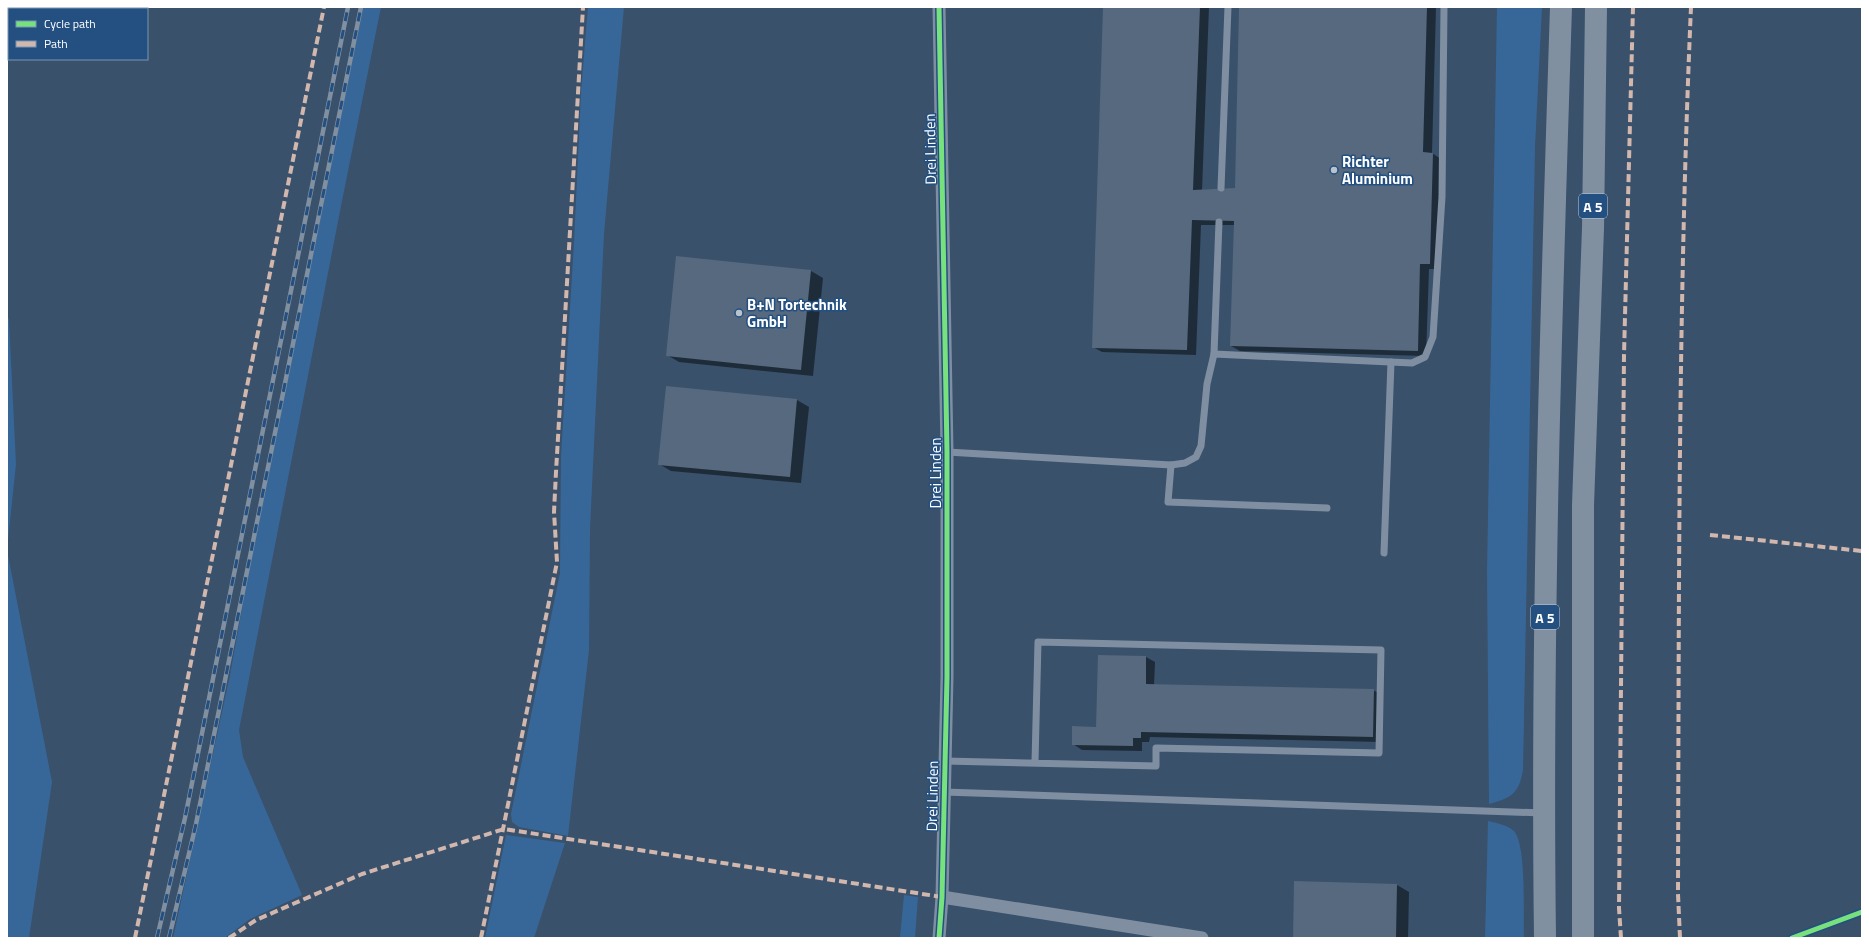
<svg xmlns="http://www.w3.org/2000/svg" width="1869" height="945" viewBox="0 0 1869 945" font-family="'Titillium Web',sans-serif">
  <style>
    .green { fill: #376798 }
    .shadow { fill: #0007 }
    .building { fill: #56697e }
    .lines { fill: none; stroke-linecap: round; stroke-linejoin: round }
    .lane { stroke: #7f8fa1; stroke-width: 7 }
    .street { stroke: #7f8fa1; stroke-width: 13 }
    .highway { stroke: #8090a1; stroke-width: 22 }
    .rail-casing { stroke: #8090a1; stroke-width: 4.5 }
    .rail { stroke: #235081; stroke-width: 3; stroke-dasharray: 9; stroke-linecap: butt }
    .quiet { stroke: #d1b7ad; stroke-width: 4; stroke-dasharray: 8 4; stroke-linecap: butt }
    .cycleway-casing { stroke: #235081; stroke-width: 8 }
    .cycleway { stroke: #77e17e; stroke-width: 5 }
    .poi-dot { fill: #bac2cb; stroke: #235081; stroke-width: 1.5 }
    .labels { text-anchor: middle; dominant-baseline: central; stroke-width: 3; stroke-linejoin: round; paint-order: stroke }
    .shield { fill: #235081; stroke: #bdcad9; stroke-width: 1 }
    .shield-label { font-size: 14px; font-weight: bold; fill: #fff }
    .street-label { font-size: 15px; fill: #fff; stroke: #235081 }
    .poi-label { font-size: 15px; font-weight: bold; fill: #fff; stroke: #235081; text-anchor: start }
  </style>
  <rect width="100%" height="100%" fill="#39516b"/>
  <g class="green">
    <polygon points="363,7 381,7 342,201 239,730 243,757 302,895 250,919 225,938 173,938 230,675 248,575"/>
    <polygon points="588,7 624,7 604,234 590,529 589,650 568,836 519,827 512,822 511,814 560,573 561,456 574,243 581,92"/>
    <path d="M1497 7H1542L1535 147 1523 770C1519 794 1511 798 1489 804L1487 572Z"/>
    <polygon points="7,314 9,320 16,464 7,550 52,782 29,938 7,938"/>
    <path d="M1488 821C1496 823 1508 825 1514 831 1527 846 1523 916 1524 938H1485Z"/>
    <polygon points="506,835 565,843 534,938 485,938"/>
    <polygon points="904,895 918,897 915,938 900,938"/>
  </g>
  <g class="shadow">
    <polygon points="1104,7 1209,7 1202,190 1236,189 1240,7 1436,7 1432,153 1441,159 1438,269 1429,269 1426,356 1240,351 1231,346 1235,225 1201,225 1196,355 1102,352 1093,347"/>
    <polygon points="677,257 811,271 823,278 813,376 679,362 667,355"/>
    <polygon points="667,387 797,400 809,407 801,483 671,471 659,464"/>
    <polygon points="1099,656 1146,657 1155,662 1154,685 1373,690 1382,695 1381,742 1150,737 1149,742 1142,742 1142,751 1082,750 1073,744 1097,728"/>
    <polygon points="1295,882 1397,885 1409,892 1408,938 1294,938"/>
  </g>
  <g class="building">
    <polygon points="1103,7 1200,7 1193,190 1235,188 1239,7 1427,7 1423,152 1433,153 1430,264 1420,264 1418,351 1230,346 1234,221 1192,220 1187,350 1092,348"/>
    <polygon points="676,256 811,270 801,370 666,356"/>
    <polygon points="666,386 797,399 790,477 658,465"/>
    <polygon points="1098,655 1146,656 1146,684 1374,689 1373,737 1141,732 1141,738 1133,738 1133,746 1072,745 1072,726 1096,727"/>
    <polygon points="1294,881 1397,884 1396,938 1293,938"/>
  </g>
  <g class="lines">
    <g class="lane">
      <polyline points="1221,188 1228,7"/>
      <polyline points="1214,354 1412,363 1425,357 1433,337 1442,197 1444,7"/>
      <polyline points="947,452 1171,465 1185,463 1196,457 1201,446 1207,384 1214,354 1219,222"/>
      <polyline points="1171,465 1168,502 1327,508"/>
      <polyline points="1384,553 1391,362"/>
      <polyline points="945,761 1156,766 1156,748 1379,753 1381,650 1038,642 1035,762"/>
      <polyline points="944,792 1542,813"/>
    </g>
    <g class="street">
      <polyline points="942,897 1202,938"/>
      <polyline points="939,938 942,897 947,677 947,452 939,7"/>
    </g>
    <g class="highway">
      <path d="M1545 938C1541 628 1551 317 1561 7"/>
      <polyline points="1583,938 1583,505 1593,228 1596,7"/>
    </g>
    <defs>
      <g id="rail">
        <polyline points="157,938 185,818 348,7"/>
        <polyline points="169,938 196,824 361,7"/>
      </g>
    </defs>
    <use href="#rail" class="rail-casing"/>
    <use href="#rail" class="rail"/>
    <g class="quiet">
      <polyline points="1710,535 1862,551"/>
      <polyline points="135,938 324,7"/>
      <polyline points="229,938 256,920 362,874 504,829 942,897"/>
      <polyline points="481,938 557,562 554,512 556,472 583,7"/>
      <polyline points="1621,938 1619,908 1624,355 1633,7"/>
      <path d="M1680 938 1678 894C1679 598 1678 302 1691 7"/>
    </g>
    <defs>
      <g id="cycleway">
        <polyline points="939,938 942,897 947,677 947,452 939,7"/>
        <polyline points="1792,938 1862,912"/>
      </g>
    </defs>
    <use href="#cycleway" class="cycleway-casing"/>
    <use href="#cycleway" class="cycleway"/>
  </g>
  <g class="poi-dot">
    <circle cx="1334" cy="170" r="4"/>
    <circle cx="739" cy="313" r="4"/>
  </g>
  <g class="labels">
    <g class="shield">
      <rect x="1579" y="194" width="28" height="24" rx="3"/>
      <rect x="1531" y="605" width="28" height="24" rx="3"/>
    </g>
    <g class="shield-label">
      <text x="1593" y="206">A 5</text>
      <text x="1545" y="617">A 5</text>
    </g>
    <g class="street-label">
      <text transform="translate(930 149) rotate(-91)">Drei Linden</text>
      <text transform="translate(935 473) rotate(-90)">Drei Linden</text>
      <text transform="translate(932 796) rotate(-89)">Drei Linden</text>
    </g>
    <g class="poi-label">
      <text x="1342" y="161">Richter<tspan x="1342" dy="17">Aluminium</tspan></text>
      <text x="747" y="304">B+N Tortechnik<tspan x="747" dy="17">GmbH</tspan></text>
    </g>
  </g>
  <rect width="1869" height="945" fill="none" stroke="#ffffff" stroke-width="16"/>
  <rect x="8" y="8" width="140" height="52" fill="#235081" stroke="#7b96b3"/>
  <rect x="16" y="21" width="20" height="6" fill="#77e17e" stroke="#7b96b3"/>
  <text x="44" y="28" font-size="12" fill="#ffffff">Cycle path</text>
  <rect x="16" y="41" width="20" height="6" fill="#d1b7ad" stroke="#7b96b3"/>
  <text x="44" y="48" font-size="12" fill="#ffffff">Path</text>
</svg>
